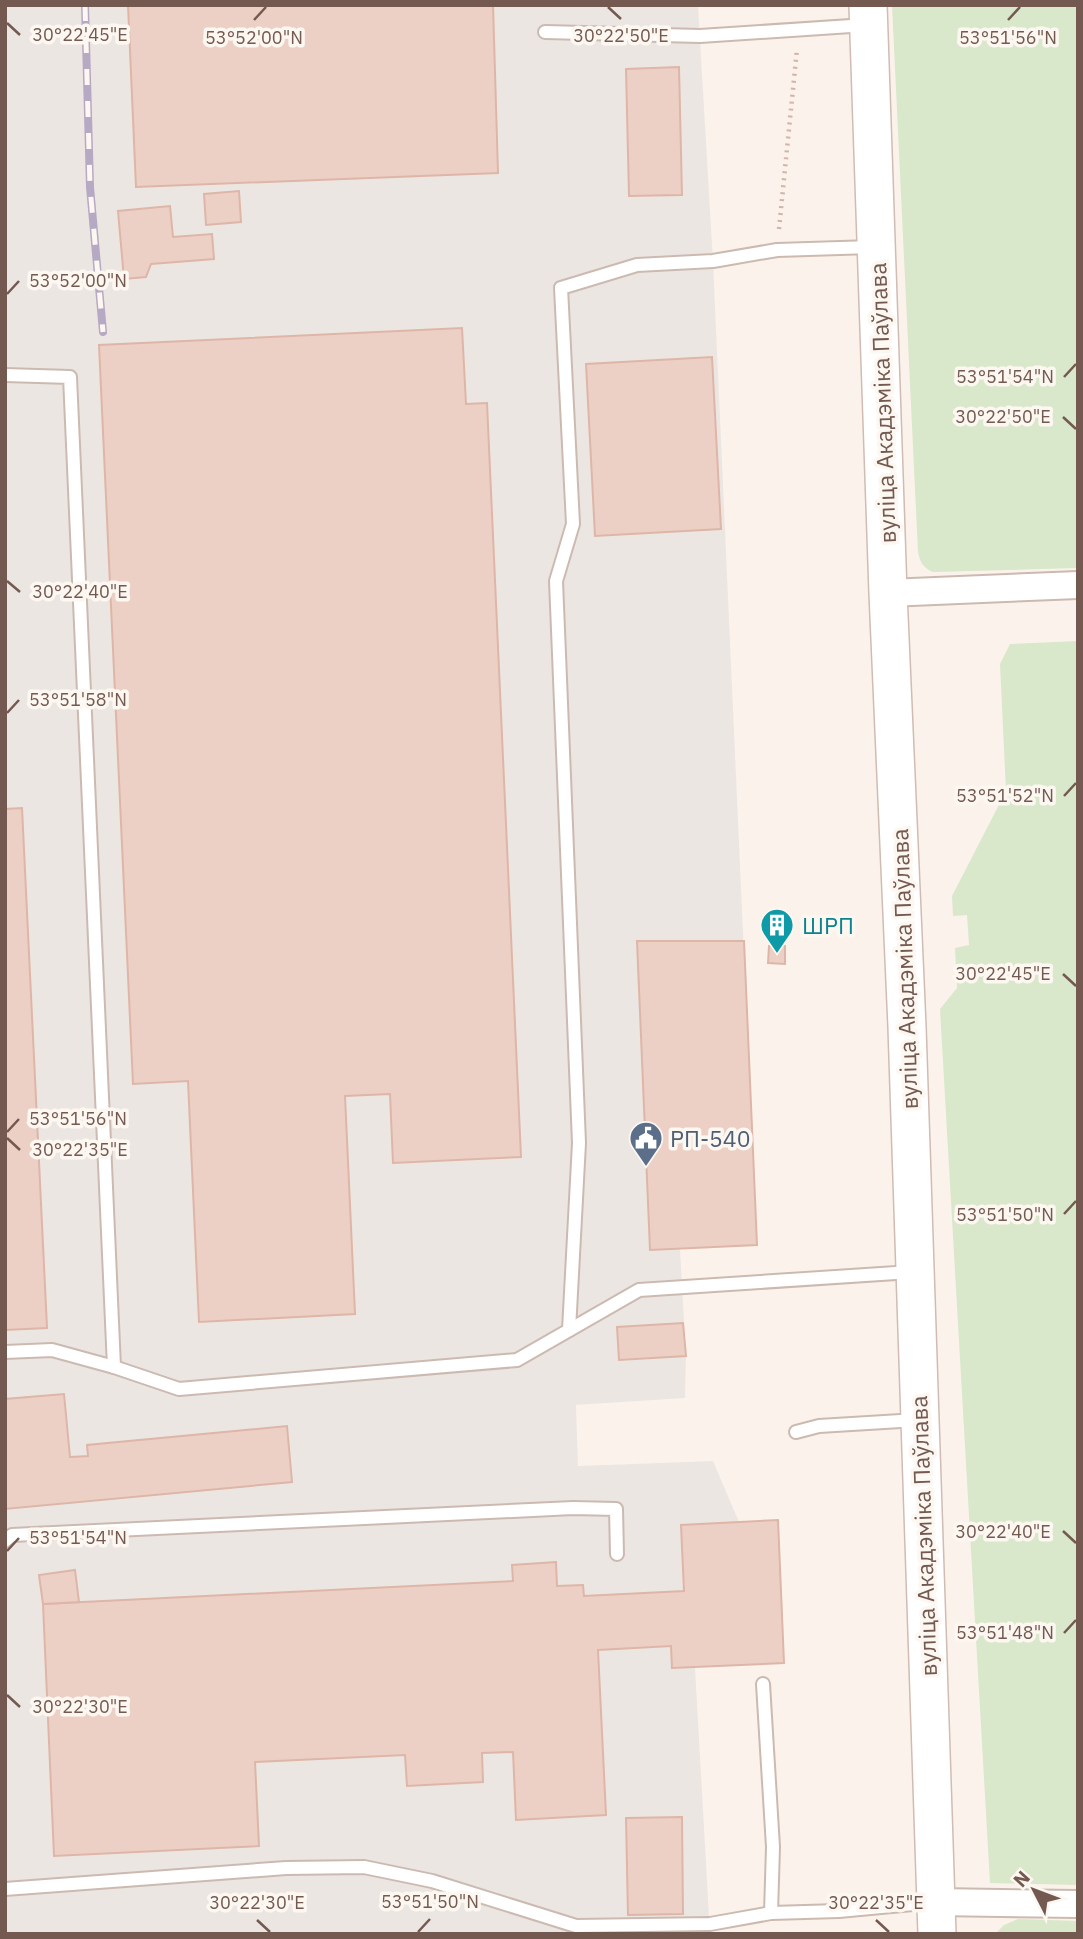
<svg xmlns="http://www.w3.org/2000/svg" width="1083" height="1939" viewBox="0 0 1083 1939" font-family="'IBM Plex Sans',sans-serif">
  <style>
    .industrial { fill: #ece6e3 }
    .green { fill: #d9e7ca }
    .building { fill: #edd0c5; stroke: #deb6a7; stroke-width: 2 }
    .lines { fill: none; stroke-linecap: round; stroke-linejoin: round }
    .service-casing { stroke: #ccbab1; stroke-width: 16 }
    .minor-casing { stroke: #ccbab1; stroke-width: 30 }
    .secondary-casing { stroke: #d0bcb2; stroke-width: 40 }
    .path { stroke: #d2b4a8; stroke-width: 4.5; stroke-dasharray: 2 5; stroke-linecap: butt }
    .service { stroke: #fff; stroke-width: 12 }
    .minor { stroke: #fff; stroke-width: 26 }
    .secondary { stroke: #fff; stroke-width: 37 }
    .rail-casing { stroke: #b5a9c4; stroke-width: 8 }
    .rail { stroke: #fdf7f1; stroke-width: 5; stroke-dasharray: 16; stroke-linecap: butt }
    .ticks { fill: none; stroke: #735950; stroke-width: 2.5 }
    .labels { text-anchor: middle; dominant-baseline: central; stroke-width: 7; stroke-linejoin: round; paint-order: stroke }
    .street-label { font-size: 23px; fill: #735950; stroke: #fdf7f1 }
    .culture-label { font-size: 23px; fill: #0d838f; stroke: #fdf7f1; text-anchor: start }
    .service-label { font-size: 23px; fill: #4e5e75; stroke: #fdf7f1; text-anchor: start }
    .ticks-label { font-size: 18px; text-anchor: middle; fill: #735950; stroke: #fdf7f1; stroke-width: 7; stroke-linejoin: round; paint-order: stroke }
  </style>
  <rect width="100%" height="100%" fill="#fbf3eb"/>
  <polygon class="industrial" points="5,5 698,5 713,261 757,1245 680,1249 686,1356 685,1398 576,1405 578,1466 713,1461 739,1522 778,1520 784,1663 695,1667 710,1934 5,1934"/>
  <g class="green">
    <path d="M892 5H1078V568L933 572C923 568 920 562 918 552Z"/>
    <polygon points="1078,641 1078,1885 990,1883 940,1009 957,988 955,948 969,945 967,915 953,916 952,896 1006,791 1000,664 1010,644"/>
    <polygon points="1018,1919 1078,1921 1078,1934 995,1934 1004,1925"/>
  </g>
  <g class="building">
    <polygon points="128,5 493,5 498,173 136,187"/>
    <polygon points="679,67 682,195 629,196 626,69"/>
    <polygon points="239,191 241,222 206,225 204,194"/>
    <polygon points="170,206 173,237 212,234 214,259 151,264 146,277 124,279 118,211"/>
    <polygon points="462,328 466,404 487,403 521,1157 393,1163 390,1094 345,1096 355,1314 199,1322 188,1081 133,1084 99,345"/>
    <polygon points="712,357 721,529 595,536 586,364"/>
    <polygon points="22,808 47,1328 5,1330 5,809"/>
    <polygon points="637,941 744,941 757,1245 650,1250"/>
    <polygon points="769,946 785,946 785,964 768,963"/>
    <polygon points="683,1323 686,1356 619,1360 617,1327"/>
    <polygon points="64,1394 70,1457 88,1456 87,1445 287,1426 292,1482 5,1509 5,1399"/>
    <polygon points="778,1520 784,1663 672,1668 671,1646 598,1650 606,1815 516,1820 513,1752 482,1753 483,1782 407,1786 405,1755 255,1762 259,1846 54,1856 43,1604 513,1581 512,1565 556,1562 557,1586 583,1585 584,1596 684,1591 681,1525"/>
    <polygon points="75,1570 79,1602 43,1604 39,1575"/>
    <polygon points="682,1817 683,1914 628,1915 626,1818"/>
  </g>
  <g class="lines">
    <defs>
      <g id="service">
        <polyline points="545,32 700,36 866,25"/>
        <polyline points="5,375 70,377 114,1367"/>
        <polyline points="569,1330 579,1143 556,581 573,524 561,288 637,265 713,261 777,250 872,247"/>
        <polyline points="5,1352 52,1350 114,1367 179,1389 517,1360 639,1290 911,1272"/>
        <polyline points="796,1432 819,1426 917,1420"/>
        <polyline points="5,1541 12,1535 573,1508 616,1509 617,1554"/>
        <polyline points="763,1684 773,1847 771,1913"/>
        <polyline points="5,1889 286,1868 364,1867 432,1881 576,1926 710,1924 771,1913 839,1911 934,1902"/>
      </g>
      <g id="minor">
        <polyline points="888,593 1078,585"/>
        <polyline points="935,1902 1078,1904"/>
      </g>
      <polyline id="secondary" points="868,5 888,593 907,1027 937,1934"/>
    </defs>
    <use href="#service" class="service-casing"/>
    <use href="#minor" class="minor-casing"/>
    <use href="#secondary" class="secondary-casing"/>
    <polyline class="path" points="779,229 797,49"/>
    <use href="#service" class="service"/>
    <use href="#minor" class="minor"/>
    <use href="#secondary" class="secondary"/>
    <defs>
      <polyline id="rail" points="85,5 90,187 103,332"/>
    </defs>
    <use href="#rail" class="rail-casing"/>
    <use href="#rail" class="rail"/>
  </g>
  <path class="ticks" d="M608 7 621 19M254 20 266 7M1008 20 1020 7M7 23 20 35M7 294 19 281M1064 377 1076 364M1063 417 1076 429M7 581 20 592M7 713 19 700M1064 796 1076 783M1063 974 1076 986M7 1132 19 1119M7 1138 20 1150M1064 1214 1076 1201M1063 1531 1076 1543M7 1551 19 1538M1064 1633 1076 1620M7 1695 20 1707M257 1920 270 1932M876 1920 889 1932M418 1932 430 1919"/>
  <defs>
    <symbol id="building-pin" viewBox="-11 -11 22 30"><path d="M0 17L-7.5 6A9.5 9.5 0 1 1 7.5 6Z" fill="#0f9aa8" stroke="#fdf7f1"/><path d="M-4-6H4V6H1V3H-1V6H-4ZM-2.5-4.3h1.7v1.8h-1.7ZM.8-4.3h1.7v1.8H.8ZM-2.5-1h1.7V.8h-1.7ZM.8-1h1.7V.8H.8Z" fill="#fff"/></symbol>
    <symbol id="civic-pin" viewBox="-11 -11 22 30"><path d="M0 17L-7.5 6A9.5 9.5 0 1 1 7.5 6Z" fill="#5c6f8a" stroke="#fdf7f1"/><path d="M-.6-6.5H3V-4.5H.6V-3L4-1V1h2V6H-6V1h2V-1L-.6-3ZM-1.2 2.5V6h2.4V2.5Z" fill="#fff"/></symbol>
  </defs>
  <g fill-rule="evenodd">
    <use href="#building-pin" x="758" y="906" width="38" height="52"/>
    <use href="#civic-pin" x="627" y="1119" width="38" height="52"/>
  </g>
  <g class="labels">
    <g class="street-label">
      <text transform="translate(882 403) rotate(-92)">вуліца Акадэміка Паўлава</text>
      <text transform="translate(904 969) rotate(-92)">вуліца Акадэміка Паўлава</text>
      <text transform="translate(923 1536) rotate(-92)">вуліца Акадэміка Паўлава</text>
    </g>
    <g class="culture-label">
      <text x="802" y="925">ШРП</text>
    </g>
    <g class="service-label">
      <text x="670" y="1138">РП-540</text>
    </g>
  </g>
  <g class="ticks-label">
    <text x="80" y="41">30°22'45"E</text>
    <text x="621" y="42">30°22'50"E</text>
    <text x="254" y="44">53°52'00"N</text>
    <text x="1008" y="44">53°51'56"N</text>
    <text x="78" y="287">53°52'00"N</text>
    <text x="1005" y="383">53°51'54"N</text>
    <text x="1003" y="423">30°22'50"E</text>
    <text x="80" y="598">30°22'40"E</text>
    <text x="78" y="706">53°51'58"N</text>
    <text x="1005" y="802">53°51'52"N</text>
    <text x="1003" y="980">30°22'45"E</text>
    <text x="78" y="1125">53°51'56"N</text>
    <text x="80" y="1156">30°22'35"E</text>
    <text x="1005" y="1221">53°51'50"N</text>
    <text x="1003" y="1538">30°22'40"E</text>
    <text x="78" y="1544">53°51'54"N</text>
    <text x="1005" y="1639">53°51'48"N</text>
    <text x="80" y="1713">30°22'30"E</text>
    <text x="430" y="1908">53°51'50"N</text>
    <text x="257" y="1909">30°22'30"E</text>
    <text x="876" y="1909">30°22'35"E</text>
  </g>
  <rect width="1083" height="1939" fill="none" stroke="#735950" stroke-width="14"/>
  <g transform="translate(1034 1890) rotate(312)" stroke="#fdf7f1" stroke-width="5" paint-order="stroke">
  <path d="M0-5L12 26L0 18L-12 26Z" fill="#735950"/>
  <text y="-10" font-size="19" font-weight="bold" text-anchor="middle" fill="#735950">N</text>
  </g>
</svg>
